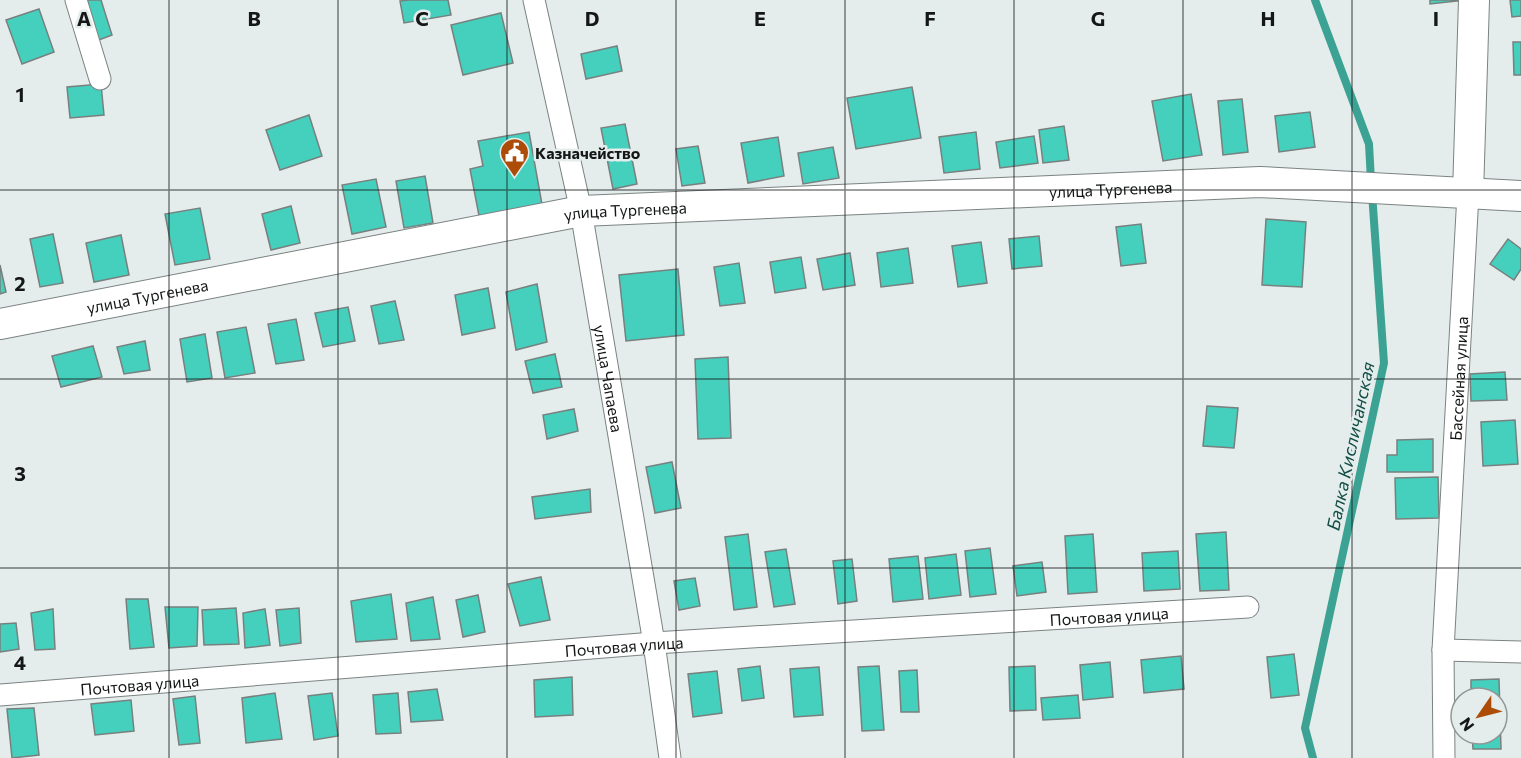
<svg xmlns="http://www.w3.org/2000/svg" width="1521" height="758" viewBox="0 0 1521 758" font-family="Commissioner,sans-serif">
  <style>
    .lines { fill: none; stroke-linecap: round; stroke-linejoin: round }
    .stream { stroke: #3ba294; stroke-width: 8 }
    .building { fill: #45d0bd; stroke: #78807f; stroke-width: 1.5 }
    .street-casing { stroke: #7b8382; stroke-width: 23 }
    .secondary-casing { stroke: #7b8382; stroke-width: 32 }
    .street { stroke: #fff; stroke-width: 21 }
    .secondary { stroke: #fff; stroke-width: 30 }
    .grid { fill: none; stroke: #141716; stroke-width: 1.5; stroke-opacity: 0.55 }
    .labels { text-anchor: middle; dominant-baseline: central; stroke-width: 5; stroke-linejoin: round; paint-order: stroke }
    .poi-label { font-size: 16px; font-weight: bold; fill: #141716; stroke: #e4edeb; text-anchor: start }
    .street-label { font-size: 16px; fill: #141716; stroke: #e4edeb }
    .water-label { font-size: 18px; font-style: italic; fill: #124d46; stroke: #e4edeb }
    .grid-label { font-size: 20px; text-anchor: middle; font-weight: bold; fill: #141716; stroke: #e4edeb; stroke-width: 5; stroke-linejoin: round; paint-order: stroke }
  </style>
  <rect width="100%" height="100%" fill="#e4edeb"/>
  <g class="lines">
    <g class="stream">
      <polyline points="1315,0 1369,144 1371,181"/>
      <polyline points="1313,758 1305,728 1384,363 1372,193"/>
    </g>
  </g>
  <g class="building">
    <polygon points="83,0 101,0 112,35 96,41"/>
    <polygon points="409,0 448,0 451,15 404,23 400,1"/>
    <polygon points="1430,0 1466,0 1430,4"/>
    <polygon points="1510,0 1521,0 1521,16 1512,17"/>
    <polygon points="39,9 54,52 22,64 6,20"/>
    <polygon points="501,13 513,63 463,75 451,25"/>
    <polygon points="1513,42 1521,42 1521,75 1514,75"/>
    <polygon points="617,46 622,71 586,79 581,54"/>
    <polygon points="101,84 104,115 70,118 67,87"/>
    <polygon points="912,87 921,138 856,149 847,98"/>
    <polygon points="1191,94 1202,155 1163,161 1152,101"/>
    <polygon points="1242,99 1248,152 1223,155 1218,101"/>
    <polygon points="1310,112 1315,147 1279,152 1275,116"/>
    <polygon points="309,115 322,156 280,170 266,130"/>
    <polygon points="625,124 637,184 613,189 601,128"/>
    <polygon points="1064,126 1069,160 1043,163 1039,130"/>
    <polygon points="529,132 543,210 480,221 470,169 483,166 478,141"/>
    <polygon points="976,132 980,169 944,173 939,137"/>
    <polygon points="1034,136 1038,163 1000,168 996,142"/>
    <polygon points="778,137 784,176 748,183 741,143"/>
    <polygon points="698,146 705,183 682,186 676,149"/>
    <polygon points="833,147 839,178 803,184 798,153"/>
    <polygon points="425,176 433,223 404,228 396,181"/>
    <polygon points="376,179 386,227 352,234 342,185"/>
    <polygon points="291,206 300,243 271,250 262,214"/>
    <polygon points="200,208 210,259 175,265 165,214"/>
    <polygon points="1266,219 1306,222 1302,287 1262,285"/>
    <polygon points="1141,224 1146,263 1121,266 1116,227"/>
    <polygon points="53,234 63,283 40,287 30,239"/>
    <polygon points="121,235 129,275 94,282 86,243"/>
    <polygon points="1039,236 1042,266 1012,269 1009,239"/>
    <polygon points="1508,239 1521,249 1521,269 1514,280 1490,264"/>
    <polygon points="981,242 987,283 958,287 952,246"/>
    <polygon points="908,248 913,283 881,287 877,253"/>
    <polygon points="850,253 855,285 823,290 817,259"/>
    <polygon points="801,257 806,288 775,293 770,262"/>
    <polygon points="739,263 745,303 720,306 714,267"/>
    <polygon points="0,265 6,292 0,294"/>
    <polygon points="678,269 684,335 626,341 619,275"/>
    <polygon points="537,284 547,342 516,350 506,292"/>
    <polygon points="488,288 495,328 462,335 455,295"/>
    <polygon points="395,301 404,340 379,344 371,306"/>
    <polygon points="348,307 355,341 323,347 315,313"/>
    <polygon points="296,319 304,360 276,364 268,324"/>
    <polygon points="246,327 255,373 225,378 217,332"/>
    <polygon points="205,334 212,378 187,382 180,339"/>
    <polygon points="145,341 150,370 124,374 117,347"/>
    <polygon points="93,346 102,377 61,387 52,356"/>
    <polygon points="555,354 562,387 533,393 525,361"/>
    <polygon points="728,357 731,438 698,439 695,359"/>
    <polygon points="1505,372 1507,400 1471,401 1470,374"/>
    <polygon points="1207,406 1238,408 1234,448 1203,446"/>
    <polygon points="574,409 578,431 547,439 543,415"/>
    <polygon points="1515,420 1518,464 1483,466 1481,422"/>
    <polygon points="1433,439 1433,472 1387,472 1387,455 1397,455 1397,440"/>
    <polygon points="672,462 681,508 655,513 646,467"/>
    <polygon points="1438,477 1439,518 1396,519 1395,478"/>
    <polygon points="590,489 591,512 535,519 532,497"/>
    <polygon points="1226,532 1229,590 1200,591 1196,534"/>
    <polygon points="748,534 757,607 734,610 725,537"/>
    <polygon points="1093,534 1097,592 1068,594 1065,536"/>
    <polygon points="990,548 996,594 970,597 965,551"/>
    <polygon points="786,549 795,604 774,607 765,552"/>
    <polygon points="1178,551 1180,589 1144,591 1142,553"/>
    <polygon points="956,554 961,595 929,599 925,558"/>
    <polygon points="918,556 923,599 893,602 889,559"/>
    <polygon points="852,559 857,601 838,604 833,561"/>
    <polygon points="1042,562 1046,592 1017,596 1013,566"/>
    <polygon points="541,577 550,620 520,626 508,584"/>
    <polygon points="695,578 700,606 679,610 674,581"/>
    <polygon points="391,594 397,639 356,642 351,601"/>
    <polygon points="478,595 485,632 463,637 456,600"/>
    <polygon points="433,597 440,639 411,641 406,603"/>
    <polygon points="126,599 148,599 154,647 130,649"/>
    <polygon points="165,607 198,607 197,646 169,648"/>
    <polygon points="236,608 239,644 204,645 202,610"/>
    <polygon points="299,608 301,643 280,646 276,610"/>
    <polygon points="53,609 55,649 35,650 31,613"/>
    <polygon points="265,609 270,645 245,648 243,613"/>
    <polygon points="16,623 19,649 0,652 0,624"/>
    <polygon points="1294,654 1299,695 1271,698 1267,657"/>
    <polygon points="1181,656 1184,689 1144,693 1141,660"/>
    <polygon points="1110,662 1113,697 1083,700 1080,665"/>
    <polygon points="760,666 764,698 742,701 738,669"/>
    <polygon points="879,666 884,730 862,731 858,667"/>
    <polygon points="1035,666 1036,710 1010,711 1009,667"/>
    <polygon points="819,667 823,715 794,717 790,669"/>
    <polygon points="917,670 919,712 901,712 899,671"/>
    <polygon points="717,671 722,713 693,717 688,674"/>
    <polygon points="572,677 573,715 535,717 534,680"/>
    <polygon points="1499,679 1501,749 1473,749 1472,734 1497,734 1497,698 1471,698 1471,680"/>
    <polygon points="437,689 443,720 411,722 408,692"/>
    <polygon points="275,693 282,739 246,743 242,698"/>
    <polygon points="332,693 338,736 314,740 308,696"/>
    <polygon points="398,693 401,733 376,734 373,695"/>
    <polygon points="1078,695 1080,718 1043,720 1041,698"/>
    <polygon points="195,696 200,743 179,745 173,699"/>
    <polygon points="131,700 134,731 95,735 91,704"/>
    <polygon points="34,708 39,755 12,758 7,709"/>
  </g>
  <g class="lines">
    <defs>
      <g id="street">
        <polyline points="76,0 100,79"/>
        <path id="s1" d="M534 0 581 211 654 643 670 758"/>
        <polyline points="1443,650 1521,652"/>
        <path id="s2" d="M0 695 654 643 1248 607"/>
        <path id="s3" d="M1444 758 1443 650 1468 194"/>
      </g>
      <g id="secondary">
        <polyline points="1468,194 1474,0"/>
        <path id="s4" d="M0 324 581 211 1260 182 1521 196"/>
      </g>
    </defs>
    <use href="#street" class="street-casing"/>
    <use href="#secondary" class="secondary-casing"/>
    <use href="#street" class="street"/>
    <use href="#secondary" class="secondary"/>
  </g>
  <path class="grid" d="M169 0V758M338 0V758M507 0V758M676 0V758M845 0V758M1014 0V758M1183 0V758M1352 0V758M0 190H1521M0 379H1521M0 568H1521"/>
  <defs>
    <symbol id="civic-pin" viewBox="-11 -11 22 30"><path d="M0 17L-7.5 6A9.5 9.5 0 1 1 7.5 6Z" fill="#ad4c07" stroke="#e4edeb"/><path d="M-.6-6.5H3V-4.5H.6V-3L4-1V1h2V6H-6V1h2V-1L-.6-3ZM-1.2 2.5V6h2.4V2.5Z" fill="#fff"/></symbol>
  </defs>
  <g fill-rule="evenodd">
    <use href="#civic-pin" x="498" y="136" width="33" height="45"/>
  </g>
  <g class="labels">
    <g class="poi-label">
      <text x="535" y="152">Казначейство</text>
    </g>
    <g class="street-label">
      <text stroke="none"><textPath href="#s4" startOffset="1122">улица Тургенева</textPath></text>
      <text stroke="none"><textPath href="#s4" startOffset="636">улица Тургенева</textPath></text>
      <text stroke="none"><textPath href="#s4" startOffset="150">улица Тургенева</textPath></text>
      <text stroke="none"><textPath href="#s1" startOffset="386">улица Чапаева</textPath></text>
      <text stroke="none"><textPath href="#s3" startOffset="380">Бассейная улица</textPath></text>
      <text stroke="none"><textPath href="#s2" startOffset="1112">Почтовая улица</textPath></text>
      <text stroke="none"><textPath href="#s2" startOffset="626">Почтовая улица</textPath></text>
      <text stroke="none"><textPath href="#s2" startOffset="140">Почтовая улица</textPath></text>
    </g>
    <g class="water-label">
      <text transform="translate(1350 446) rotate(-78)">Балка Кисличанская</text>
    </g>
  </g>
  <g class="grid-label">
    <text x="84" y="26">A</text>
    <text x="254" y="26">B</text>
    <text x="422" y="26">C</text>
    <text x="592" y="26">D</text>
    <text x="760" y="26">E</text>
    <text x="930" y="26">F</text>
    <text x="1098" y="26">G</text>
    <text x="1268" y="26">H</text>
    <text x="1436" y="26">I</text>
    <text x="20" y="102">1</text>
    <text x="20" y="291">2</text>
    <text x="20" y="481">3</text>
    <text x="20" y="670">4</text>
  </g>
  <g transform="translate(1479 716) rotate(235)"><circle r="28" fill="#e4edeb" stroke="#919796" stroke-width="1.5"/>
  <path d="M0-4.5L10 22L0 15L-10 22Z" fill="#ad4c07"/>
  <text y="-9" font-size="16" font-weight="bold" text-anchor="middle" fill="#141716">N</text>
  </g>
</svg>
